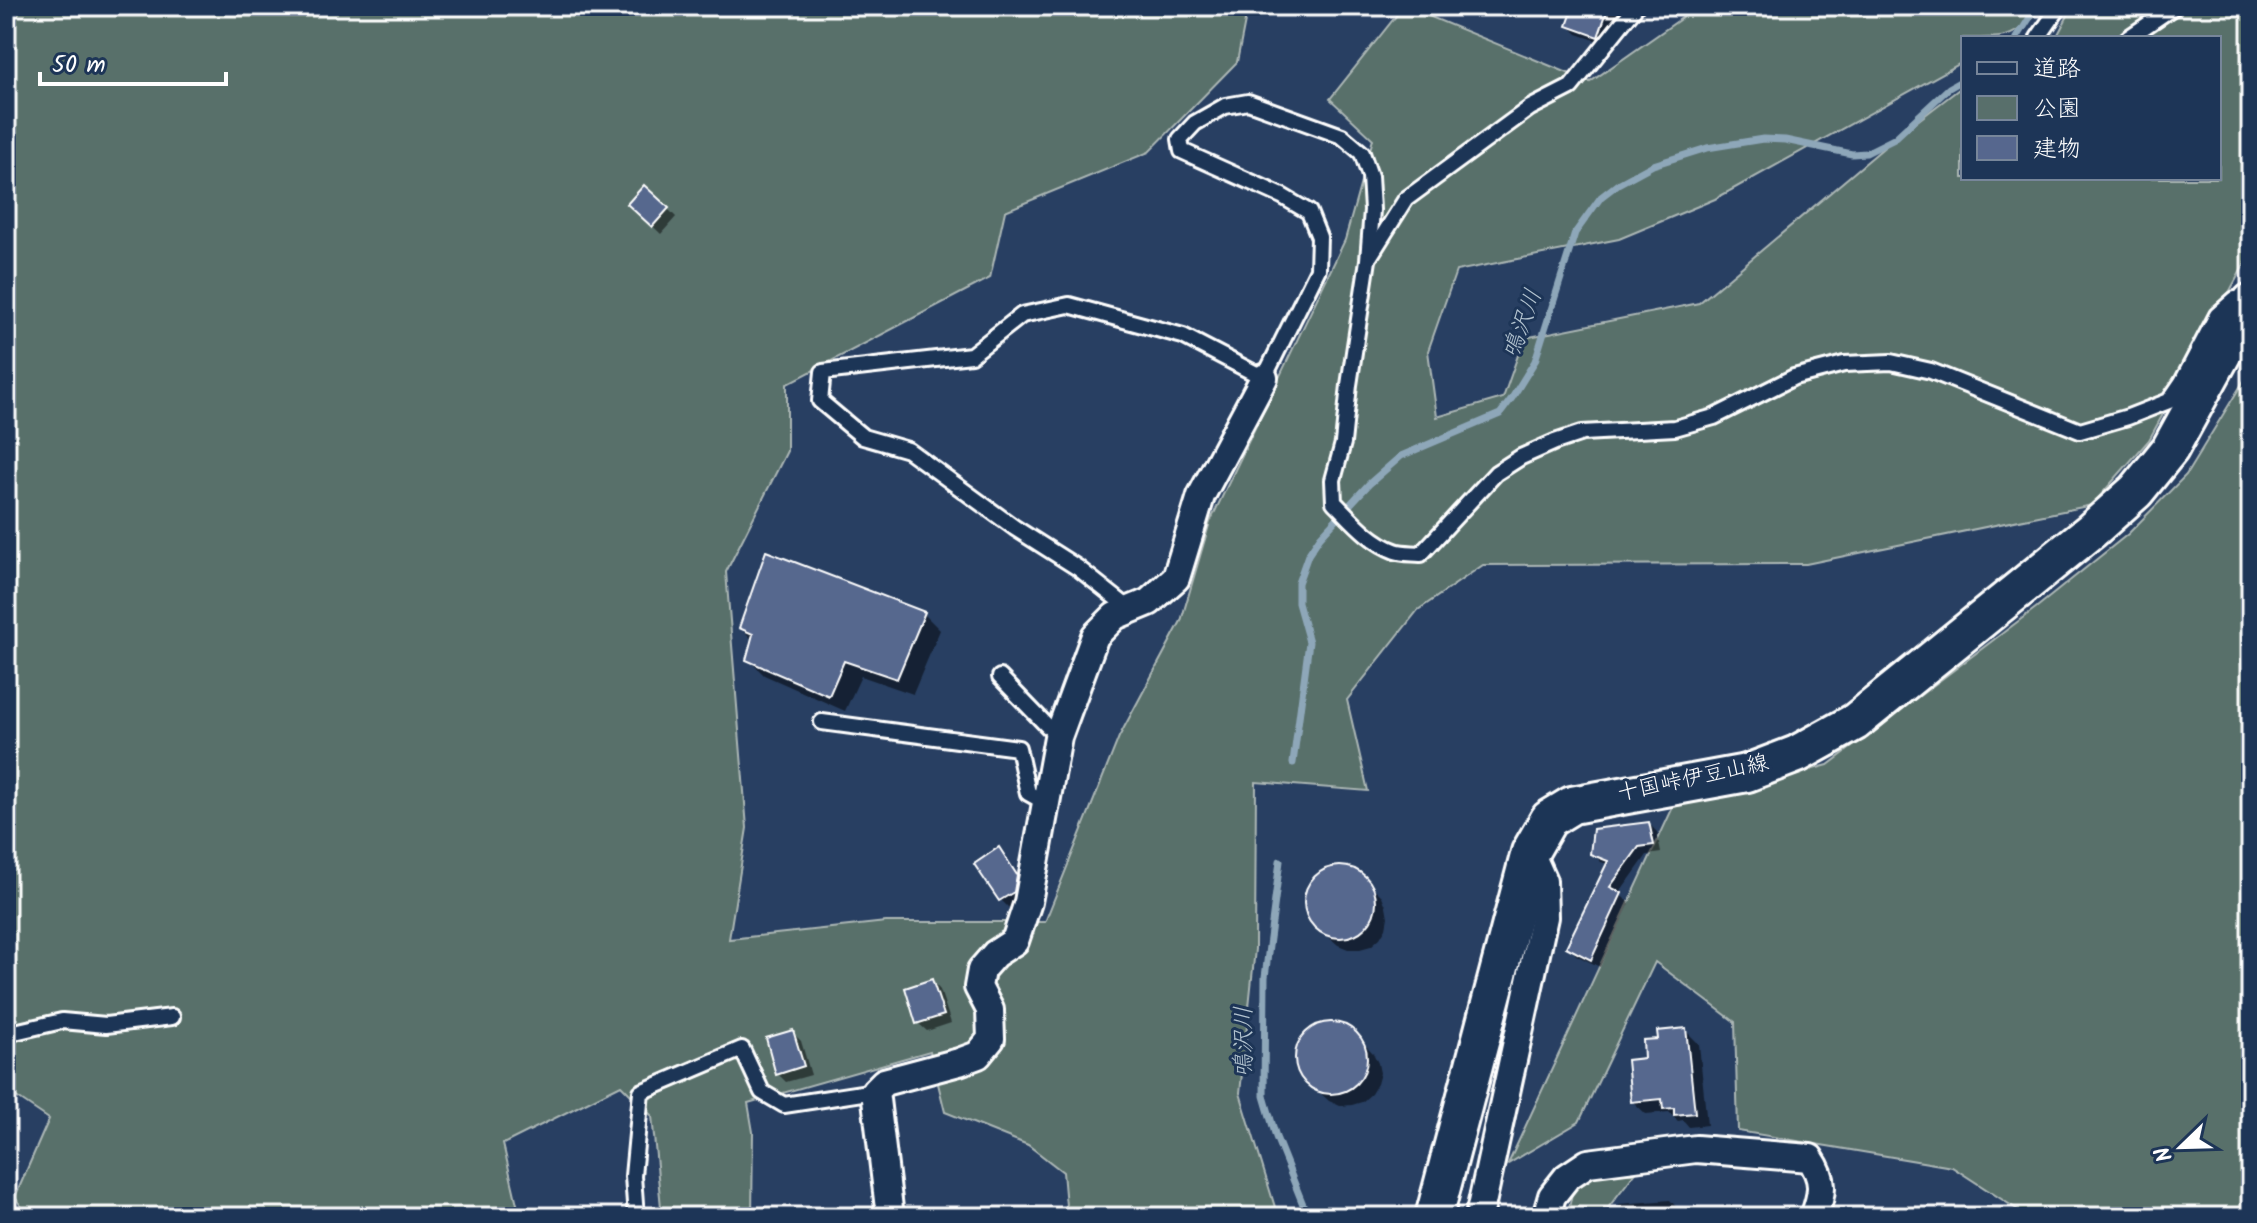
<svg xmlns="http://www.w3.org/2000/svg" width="2257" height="1223" viewBox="0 0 2257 1223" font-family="Kalam,'Klee One',sans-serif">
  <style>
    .green { fill: #586f6b; stroke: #acb7b5; stroke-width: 2 }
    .shadow { fill: #0007 }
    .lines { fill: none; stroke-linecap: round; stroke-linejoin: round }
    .stream { stroke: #8ea7b9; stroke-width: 7 }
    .building { fill: #56678e; stroke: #fff; stroke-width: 2 }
    .lane-casing { stroke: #fff; stroke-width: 20 }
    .street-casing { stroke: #fff; stroke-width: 32 }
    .secondary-casing { stroke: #fff; stroke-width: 42 }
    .lane { stroke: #1d3557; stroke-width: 14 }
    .street { stroke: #1d3557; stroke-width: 26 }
    .secondary { stroke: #1d3557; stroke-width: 36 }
    .labels { text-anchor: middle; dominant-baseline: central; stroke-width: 6; stroke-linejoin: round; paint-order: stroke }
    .street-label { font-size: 22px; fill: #fff; stroke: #1d3557 }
    .water-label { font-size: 24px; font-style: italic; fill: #b4c4d0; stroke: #1d3557 }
  </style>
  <rect width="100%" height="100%" fill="#283f62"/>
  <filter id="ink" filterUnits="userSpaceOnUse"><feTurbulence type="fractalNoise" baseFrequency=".0125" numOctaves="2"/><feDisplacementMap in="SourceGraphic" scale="16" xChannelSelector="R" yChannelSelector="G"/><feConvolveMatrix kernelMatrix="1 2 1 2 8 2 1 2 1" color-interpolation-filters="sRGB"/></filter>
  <g filter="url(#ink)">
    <g class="green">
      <path d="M6 6H1248L1237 62 1149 152 1005 211 990 278 787 384V451L726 572 747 828 729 939 886 922H1045L1119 737 1181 621 1210 522 1345 240 1373 139 1330 99 1404 6 1590 82 1699 6H2045C2013 40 2008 38 1963 38V62L1715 199 1619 239 1456 271 1428 351 1437 417 1503 398 1524 338 1699 303 1894 139 1963 86V178H2219V38H2056L2073 6H2251V252L2149 440 2092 505 1806 564 1483 565 1418 610 1347 700 1368 791 1256 782 1255 949 1240 1093 1278 1217H1067L1063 1172 1028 1145 945 1112 930 1051 748 1103 753 1132 752 1217H662L652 1116 621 1085 503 1144 520 1217H28L15 1197 49 1119 6 1090Z"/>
      <polygon points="2251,369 2251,1217 2029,1217 1952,1167 1738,1131 1735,1022 1655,962 1579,1122 1508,1164 1673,807 1828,765 2037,607 2128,534 2186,475"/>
      <polygon points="1577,1170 1635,1173 1604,1213 1604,1217 1567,1217"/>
    </g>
    <g class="shadow">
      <polygon points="1576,6 1620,6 1607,44 1577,34 1569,26"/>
      <polygon points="630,204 668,209 676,217 661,234"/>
      <polygon points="924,614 940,630 913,694 861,676 845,711 764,675 748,659 753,640 741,628"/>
      <polygon points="1649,824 1657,832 1661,853 1647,855 1619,894 1630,903 1600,967 1576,955 1568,946 1608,864 1601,862 1593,853"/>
      <polygon points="999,849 1007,858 1024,885 1021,900 1009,908 1001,900"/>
      <polygon points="1339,868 1350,869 1360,875 1382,896 1386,906 1388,917 1386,928 1380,938 1371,946 1360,949 1348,949 1338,945 1314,924 1309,914 1306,904 1312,883 1319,875 1329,870"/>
      <polygon points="932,981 940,990 951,1023 927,1031 918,1023"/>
      <polygon points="1331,1024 1342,1026 1352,1031 1373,1053 1378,1063 1380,1073 1377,1084 1371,1094 1362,1102 1352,1105 1340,1106 1329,1101 1306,1080 1300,1070 1298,1060 1299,1049 1303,1039 1311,1031 1321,1026"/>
      <polygon points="1686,1031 1699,1044 1707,1125 1689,1127 1683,1120 1678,1121 1669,1112 1646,1114 1632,1101 1647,1060 1660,1040"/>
      <polygon points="792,1032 801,1041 811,1075 786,1082 778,1074"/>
      <polygon points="1670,1200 1678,1209 1679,1217 1620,1217 1619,1204"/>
    </g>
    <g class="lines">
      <g class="stream">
        <polyline points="2017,38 2037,6"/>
        <polyline points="1293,763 1309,642 1298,603 1298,583 1308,555 1320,537 1369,484 1401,456 1500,414 1512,398 1535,361 1575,233 1601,197 1618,184 1653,165 1707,148 1763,139 1785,140 1852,154 1866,153 1894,139 1949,88 1963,80"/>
        <polyline points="1280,861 1265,977 1264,1096 1276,1137 1308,1217"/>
      </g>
    </g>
    <g class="building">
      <polygon points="1574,6 1609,6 1598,37 1567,26"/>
      <polygon points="644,185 669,208 652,227 627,204"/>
      <polygon points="766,551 925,612 897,679 844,661 829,696 746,660 753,634 739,628"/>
      <polygon points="1649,822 1654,845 1639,847 1610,887 1622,893 1591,960 1566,947 1608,861 1590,854 1593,829"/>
      <polygon points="999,847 1017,875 1014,892 999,901 974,864"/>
      <circle cx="1340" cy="902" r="36"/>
      <polygon points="932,979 944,1015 916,1024 905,988"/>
      <circle cx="1331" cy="1058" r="36"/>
      <polygon points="1686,1028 1695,1113 1674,1115 1674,1108 1663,1109 1662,1099 1631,1102 1627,1060 1644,1058 1643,1040 1658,1039 1657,1031"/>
      <polygon points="793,1030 804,1066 776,1075 766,1038"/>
    </g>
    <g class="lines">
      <defs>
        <g id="lane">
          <polyline points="2038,38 2060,6"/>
          <polyline points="2128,38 2175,6"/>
          <polyline points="1370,256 1406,199 1530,108 1571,87 1636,6"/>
          <path d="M1131 610 1078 568 1015 528 908 450 863 437 820 401 823 372 971 355 1022 315 1069 305 1183 336 1264 378 1318 269 1319 237 1309 212 1282 196 1182 151 1180 139 1195 123 1225 106 1248 102 1342 136 1362 153 1370 176 1372 210 1368 260 1349 385 1343 443 1333 480 1334 502C1352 520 1370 542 1395 551 1403 554 1413 553 1421 554L1496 473 1521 457 1555 442 1582 433 1675 428 1714 417 1794 377 1844 364 1891 362 1931 371 2080 431 2128 417 2169 401 2182 382 2217 315 2235 299 2244 301"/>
          <polyline points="1000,677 1058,737"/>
          <polyline points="822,722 1018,748 1028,793 1046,803"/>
          <polyline points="6,1034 62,1021 106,1025 172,1017"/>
          <polyline points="636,1217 633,1176 641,1092 742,1049 762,1092 784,1105 875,1091"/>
        </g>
        <g id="street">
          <polyline points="890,1217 875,1091 884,1082 959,1062 978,1055 991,1039 990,1010 978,987 981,970 995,954 1015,941 1028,902 1058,737 1095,636 1115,616 1149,602 1176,578 1201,496 1264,378"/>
          <polyline points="1479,1217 1544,917 1543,881 1530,852"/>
          <path d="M1546 1217 1552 1196 1567 1177 1588 1163 1696 1149 1810 1158C1825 1180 1823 1192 1814 1217"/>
        </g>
        <polyline id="secondary" points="1434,1217 1530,852 1549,819 1572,805 1747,773 1797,754 1855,722 2091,531 2136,491 2170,449 2251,302"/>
      </defs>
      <use href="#lane" class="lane-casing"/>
      <use href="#street" class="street-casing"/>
      <use href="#secondary" class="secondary-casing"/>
      <use href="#lane" class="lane"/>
      <use href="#street" class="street"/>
      <use href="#secondary" class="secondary"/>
    </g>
  </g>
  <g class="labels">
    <g class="street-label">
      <text transform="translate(1693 779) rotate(-12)">十国峠伊豆山線</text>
    </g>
    <g class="water-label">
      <text transform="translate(1523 324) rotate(-70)">鳴沢川</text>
      <text transform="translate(1244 1042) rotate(-90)">鳴沢川</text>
    </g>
  </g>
  <rect width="2257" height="1223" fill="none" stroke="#1d3557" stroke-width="32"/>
  <rect x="16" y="16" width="2225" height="1191" fill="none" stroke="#fff" stroke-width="3" filter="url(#ink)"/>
  <rect x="1961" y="36" width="260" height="144" fill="#1d3557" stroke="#77869a" stroke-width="2"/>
  <rect x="1977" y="62" width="40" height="12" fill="#1d3557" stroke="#77869a" stroke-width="2"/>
  <text x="2033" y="76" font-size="24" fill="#ffffff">道路</text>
  <rect x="1977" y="96" width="40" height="24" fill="#586f6b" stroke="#77869a" stroke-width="2"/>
  <text x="2033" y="116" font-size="24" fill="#ffffff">公園</text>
  <rect x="1977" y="136" width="40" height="24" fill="#56678e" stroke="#77869a" stroke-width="2"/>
  <text x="2033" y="156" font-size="24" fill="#ffffff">建物</text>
  <g transform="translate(2181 1147) rotate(247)" stroke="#1d3557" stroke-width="6" paint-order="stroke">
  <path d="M0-6L14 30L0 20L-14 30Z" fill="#ffffff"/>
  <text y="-12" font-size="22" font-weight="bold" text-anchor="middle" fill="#ffffff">N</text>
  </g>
  <path d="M40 72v12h186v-12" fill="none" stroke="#ffffff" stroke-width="4"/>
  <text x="52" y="72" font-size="24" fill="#ffffff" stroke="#1d3557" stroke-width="6" paint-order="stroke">50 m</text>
</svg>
